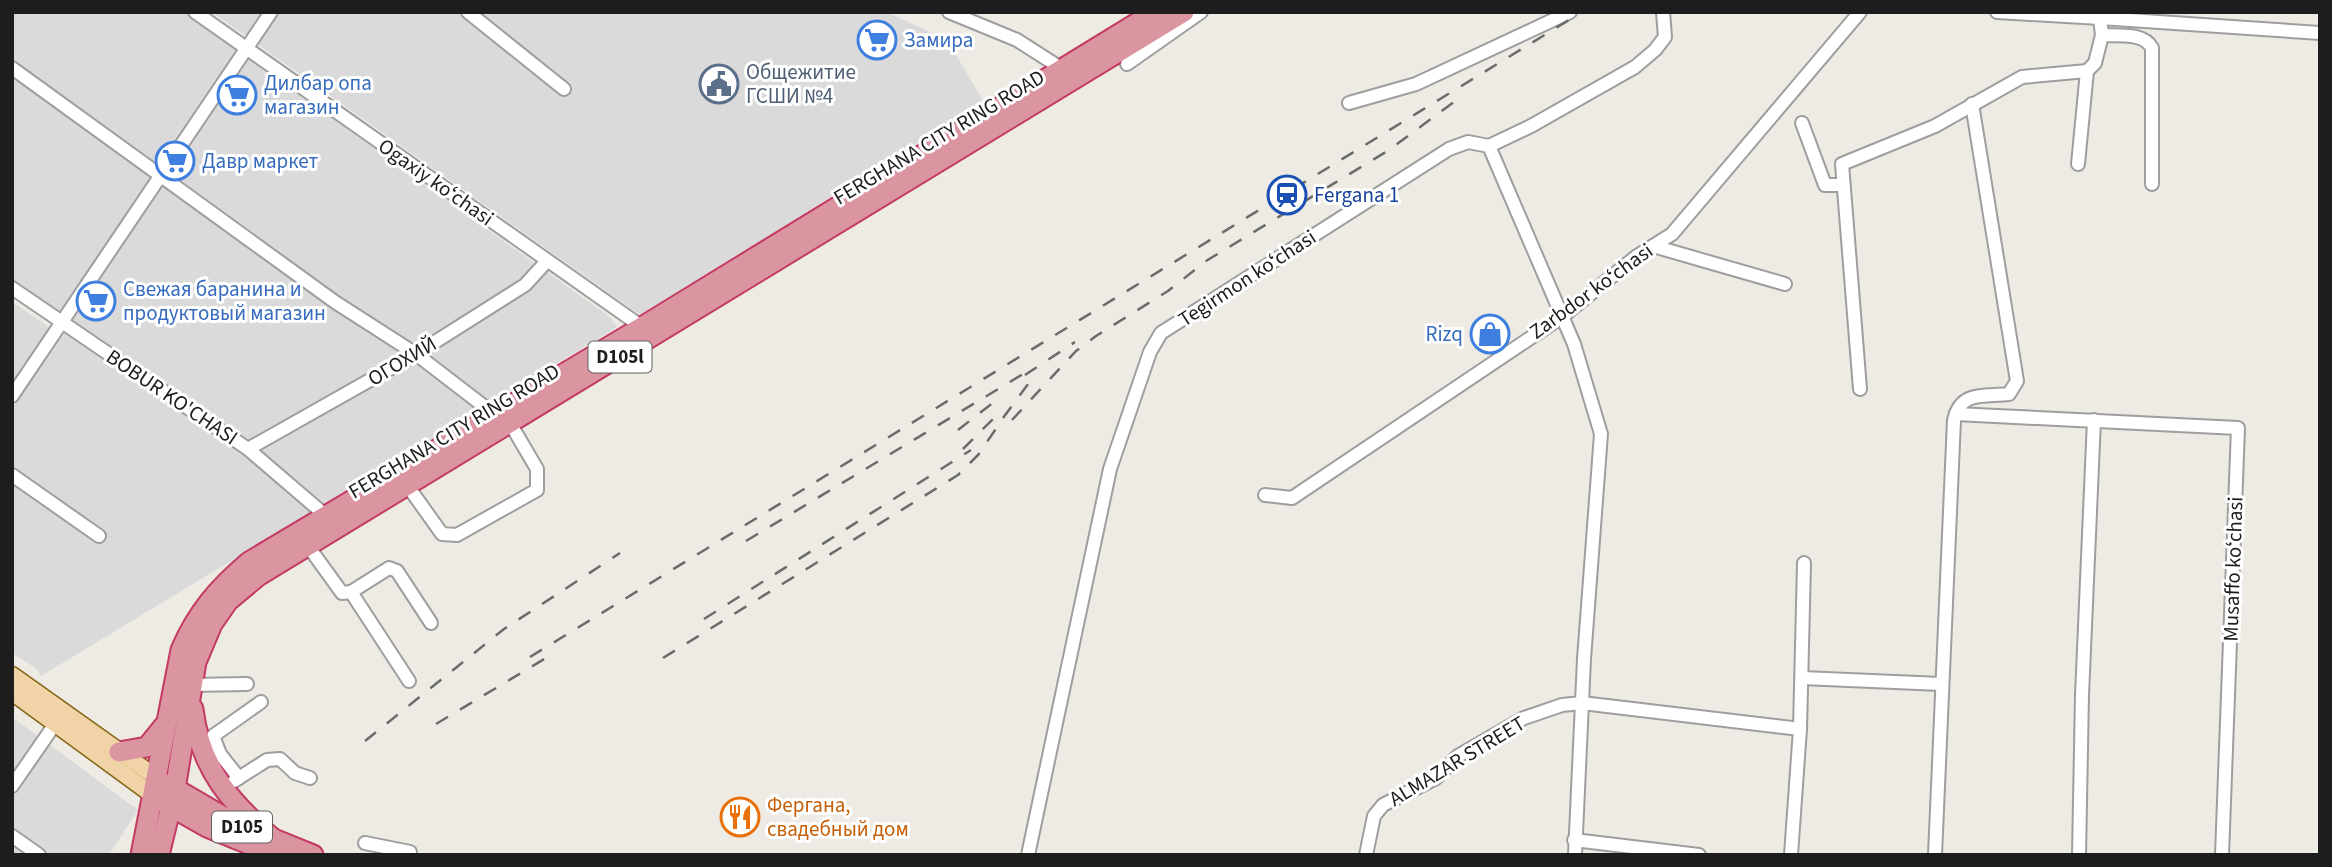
<svg xmlns="http://www.w3.org/2000/svg" width="2332" height="867" viewBox="0 0 2332 867" font-family="'Source Sans 3',sans-serif">
  <style>
    .residential { fill: #dbdada }
    .lines { fill: none; stroke-linecap: round; stroke-linejoin: round }
    .minor-casing { stroke: #9e9e9e; stroke-width: 16 }
    .major-casing { stroke: #846312; stroke-width: 19 }
    .highway-casing { stroke: #c33a64; stroke-width: 23 }
    .minor { stroke: #fff; stroke-width: 12 }
    .major { stroke: #f0d3a7; stroke-width: 16 }
    .highway { stroke: #db95a0; stroke-width: 19 }
    .rail { stroke: #6b6b6b; stroke-width: 2.5; stroke-dasharray: 14 14; stroke-linecap: butt }
    .labels { text-anchor: middle; dominant-baseline: central; stroke-width: 6; stroke-linejoin: round; paint-order: stroke }
    .shield { fill: #fff; stroke: #616161; stroke-width: 2 }
    .shield-label { font-size: 19px; font-weight: bold; fill: #1d1d1d }
    .shop-label { font-size: 21px; fill: #366cbe; stroke: #fff; text-anchor: start }
    .service-label { font-size: 21px; fill: #4e5e75; stroke: #fff; text-anchor: start }
    .street-label { font-size: 21px; fill: #1d1d1d; stroke: #fff }
    .transit-label { font-size: 21px; fill: #164399; stroke: #fff; text-anchor: start }
    .food-label { font-size: 21px; fill: #c56008; stroke: #fff; text-anchor: start }
  </style>
  <rect width="100%" height="100%" fill="#edebe4"/>
  <g class="residential">
    <polygon points="12,12 184,12 610,317 617,327 41,676 37,669 12,653 12,409 74,320 12,280"/>
    <polygon points="212,12 887,12 947,40 984,102 640,315"/>
    <polygon points="12,302 52,329 12,384"/>
    <polygon points="12,717 138,810 109,855 12,855"/>
  </g>
  <g class="lines">
    <defs>
      <g id="minor">
        <polyline points="195,12 642,327"/>
        <polyline points="468,12 564,89"/>
        <polyline points="949,12 1017,40 1067,72"/>
        <path d="M1997 12 2100 18 2102 35C2118 36 2144 32 2152 48V184"/>
        <polyline points="2100,18 2320,33"/>
        <polyline points="1127,64 1201,12"/>
        <polyline points="12,68 335,302 416,354 494,414"/>
        <polyline points="1349,103 1416,84 1570,12"/>
        <polyline points="1802,123 1825,185 1843,185"/>
        <polyline points="1489,146 1574,344 1601,434 1584,659 1575,855"/>
        <polyline points="2078,164 2087,71"/>
        <polyline points="1653,246 1785,284"/>
        <polyline points="12,288 248,449 325,515"/>
        <polyline points="1860,389 1842,164 1935,126 2022,77 2087,71 2095,63 2102,35"/>
        <polyline points="12,396 271,12"/>
        <polyline points="1956,414 2238,428 2222,855"/>
        <polyline points="248,449 416,354 525,285 547,261"/>
        <polyline points="12,475 99,536"/>
        <polyline points="407,485 442,534 457,535 537,490 537,469 510,423"/>
        <polyline points="1265,495 1292,498 1563,316 1637,256 1672,234 1860,12"/>
        <polyline points="308,546 342,593 351,592 409,681"/>
        <polyline points="351,592 389,568 397,571 431,623"/>
        <polyline points="1802,678 1941,684"/>
        <polyline points="191,685 247,684"/>
        <polyline points="239,778 220,754 213,736 261,702"/>
        <polyline points="234,781 267,760 280,759 295,773 310,778"/>
        <polyline points="12,786 55,724"/>
        <polyline points="12,836 39,855"/>
        <polyline points="1574,840 1699,855"/>
        <polyline points="365,843 410,852"/>
        <polyline points="1028,855 1110,469 1150,352 1161,333 1449,149 1468,142 1489,146 1531,126 1635,67 1655,50 1665,37 1663,12"/>
        <polyline points="1366,855 1374,816 1383,805 1436,778 1458,756 1524,718 1562,705 1582,703 1800,729"/>
        <polyline points="1791,855 1800,729 1804,563"/>
        <path d="M1935 855 1954 420C1961 390 1984 397 2009 394L2017 381 1972 104"/>
        <polyline points="2079,855 2082,695 2094,420"/>
      </g>
      <g id="major">
        <polyline points="12,675 157,778"/>
        <polyline points="12,692 154,796"/>
      </g>
      <g id="highway">
        <path d="M193 709C200 769 232 805 277 842"/>
        <polyline points="119,752 147,747 164,726"/>
        <polyline points="167,784 234,823 313,855"/>
        <polyline points="163,802 207,827 276,855"/>
        <path d="M141 855 181 650C197 613 218 588 249 562L642 327 1155 12"/>
        <polyline points="159,855 175,789 196,662 212,624 228,601 258,576 1184,12"/>
      </g>
    </defs>
    <use href="#minor" class="minor-casing"/>
    <use href="#major" class="major-casing"/>
    <use href="#highway" class="highway-casing"/>
    <use href="#minor" class="minor"/>
    <use href="#major" class="major"/>
    <use href="#highway" class="highway"/>
    <g class="rail">
      <polyline points="1025,375 1075,342"/>
      <polyline points="1003,418 1028,384"/>
      <polyline points="1012,420 1076,351 1096,336 1168,291 1206,261 1389,150 1458,99"/>
      <polyline points="958,430 999,398"/>
      <polyline points="963,449 996,416"/>
      <polyline points="746,541 1033,368"/>
      <polyline points="704,619 971,450"/>
      <polyline points="530,657 1582,12"/>
      <polyline points="663,658 958,475 978,455 1002,420"/>
      <polyline points="436,724 546,658"/>
      <polyline points="365,741 504,629 620,553"/>
    </g>
  </g>
  <defs>
    <symbol id="supermarket-ring" viewBox="-11 -11 22 22"><circle r="9.5" fill="#fff" stroke="#3f7fe0" stroke-width="1.5"/><path d="M-6-5.5h2.5l.6 2H6L4.5 2H-2.5L-4.4-4H-6ZM-1.5 3.2a1.3 1.3 0 1 0 .1 0ZM3 3.2a1.3 1.3 0 1 0 .1 0Z" fill="#3f7fe0"/></symbol>
    <symbol id="civic-ring" viewBox="-11 -11 22 22"><circle r="9.5" fill="#fff" stroke="#5c6f8a" stroke-width="1.5"/><path d="M-.6-6.5H3V-4.5H.6V-3L4-1V1h2V6H-6V1h2V-1L-.6-3ZM-1.2 2.5V6h2.4V2.5Z" fill="#5c6f8a"/></symbol>
    <symbol id="station-ring" viewBox="-11 -11 22 22"><circle r="9.5" fill="#fff" stroke="#1a4fb4" stroke-width="1.5"/><path d="M-3-6H3Q5-6 5-4V2Q5 4 3 4L4.5 6H3L1.5 4h-3L-3 6H-4.5L-3 4Q-5 4-5 2V-4Q-5-6-3-6ZM-3.5-4v3h7v-3ZM-3.5 1v1.5H-2V1ZM2 1v1.5H3.5V1Z" fill="#1a4fb4"/></symbol>
    <symbol id="shop-ring" viewBox="-11 -11 22 22"><circle r="9.5" fill="#fff" stroke="#3f7fe0" stroke-width="1.5"/><path d="M-5-2.5h2.3a2.7 3.5 0 0 1 5.4 0H5L5.5 6h-11ZM-1.5-2.5h3a1.5 2.3 0 0 0-3 0Z" fill="#3f7fe0"/></symbol>
    <symbol id="restaurant-ring" viewBox="-11 -11 22 22"><circle r="9.5" fill="#fff" stroke="#e8710a" stroke-width="1.5"/><path d="M-5-6h1v4h1v-4h1v4h1v-4h1v5L-1.5 .5V6h-2V.5L-5-1ZM5-6V6H3V1.5H1.5Q1.5-4 5-6Z" fill="#e8710a"/></symbol>
  </defs>
  <g fill-rule="evenodd">
    <use href="#supermarket-ring" x="855" y="18" width="44" height="44"/>
    <use href="#civic-ring" x="697" y="62" width="44" height="44"/>
    <use href="#supermarket-ring" x="215" y="73" width="44" height="44"/>
    <use href="#supermarket-ring" x="153" y="139" width="44" height="44"/>
    <use href="#station-ring" x="1265" y="173" width="44" height="44"/>
    <use href="#supermarket-ring" x="74" y="279" width="44" height="44"/>
    <use href="#shop-ring" x="1468" y="312" width="44" height="44"/>
    <use href="#restaurant-ring" x="718" y="795" width="44" height="44"/>
  </g>
  <g class="labels">
    <g class="shield">
      <rect x="588.5" y="341.5" width="63" height="31" rx="5"/>
      <rect x="212" y="811.5" width="60" height="31" rx="5"/>
    </g>
    <g class="shield-label">
      <text x="620" y="357">D105l</text>
      <text x="242" y="827">D105</text>
    </g>
    <g class="shop-label">
      <text x="904" y="40">Замира</text>
      <text x="264" y="83">Дилбар опа<tspan x="264" dy="24">магазин</tspan></text>
      <text x="202" y="161">Давр маркет</text>
      <text x="123" y="289">Свежая баранина и<tspan x="123" dy="24">продуктовый магазин</tspan></text>
      <text x="1463" y="334" text-anchor="end">Rizq</text>
    </g>
    <g class="service-label">
      <text x="746" y="72">Общежитие<tspan x="746" dy="24">ГСШИ №4</tspan></text>
    </g>
    <g class="street-label">
      <text transform="translate(939 137) rotate(-31)">FERGHANA CITY RING ROAD</text>
      <text transform="translate(436 182) rotate(35)">Ogaxiy koʻchasi</text>
      <text transform="translate(1247 278) rotate(-33)">Tegirmon koʻchasi</text>
      <text transform="translate(1591 291) rotate(-36)">Zarbdor koʻchasi</text>
      <text transform="translate(402 361) rotate(-31)">ОГОХИЙ</text>
      <text transform="translate(172 397) rotate(34)">BOBUR KO'CHASI</text>
      <text transform="translate(454 431) rotate(-31)">FERGHANA CITY RING ROAD</text>
      <text transform="translate(2233 569) rotate(-88)">Musaffo koʻchasi</text>
      <text transform="translate(1457 761) rotate(-31)">ALMAZAR STREET</text>
    </g>
    <g class="transit-label">
      <text x="1314" y="195">Fergana 1</text>
    </g>
    <g class="food-label">
      <text x="767" y="805">Фергана,<tspan x="767" dy="24">свадебный дом</tspan></text>
    </g>
  </g>
  <rect width="2332" height="867" fill="none" stroke="#1d1d1d" stroke-width="28"/>
</svg>
